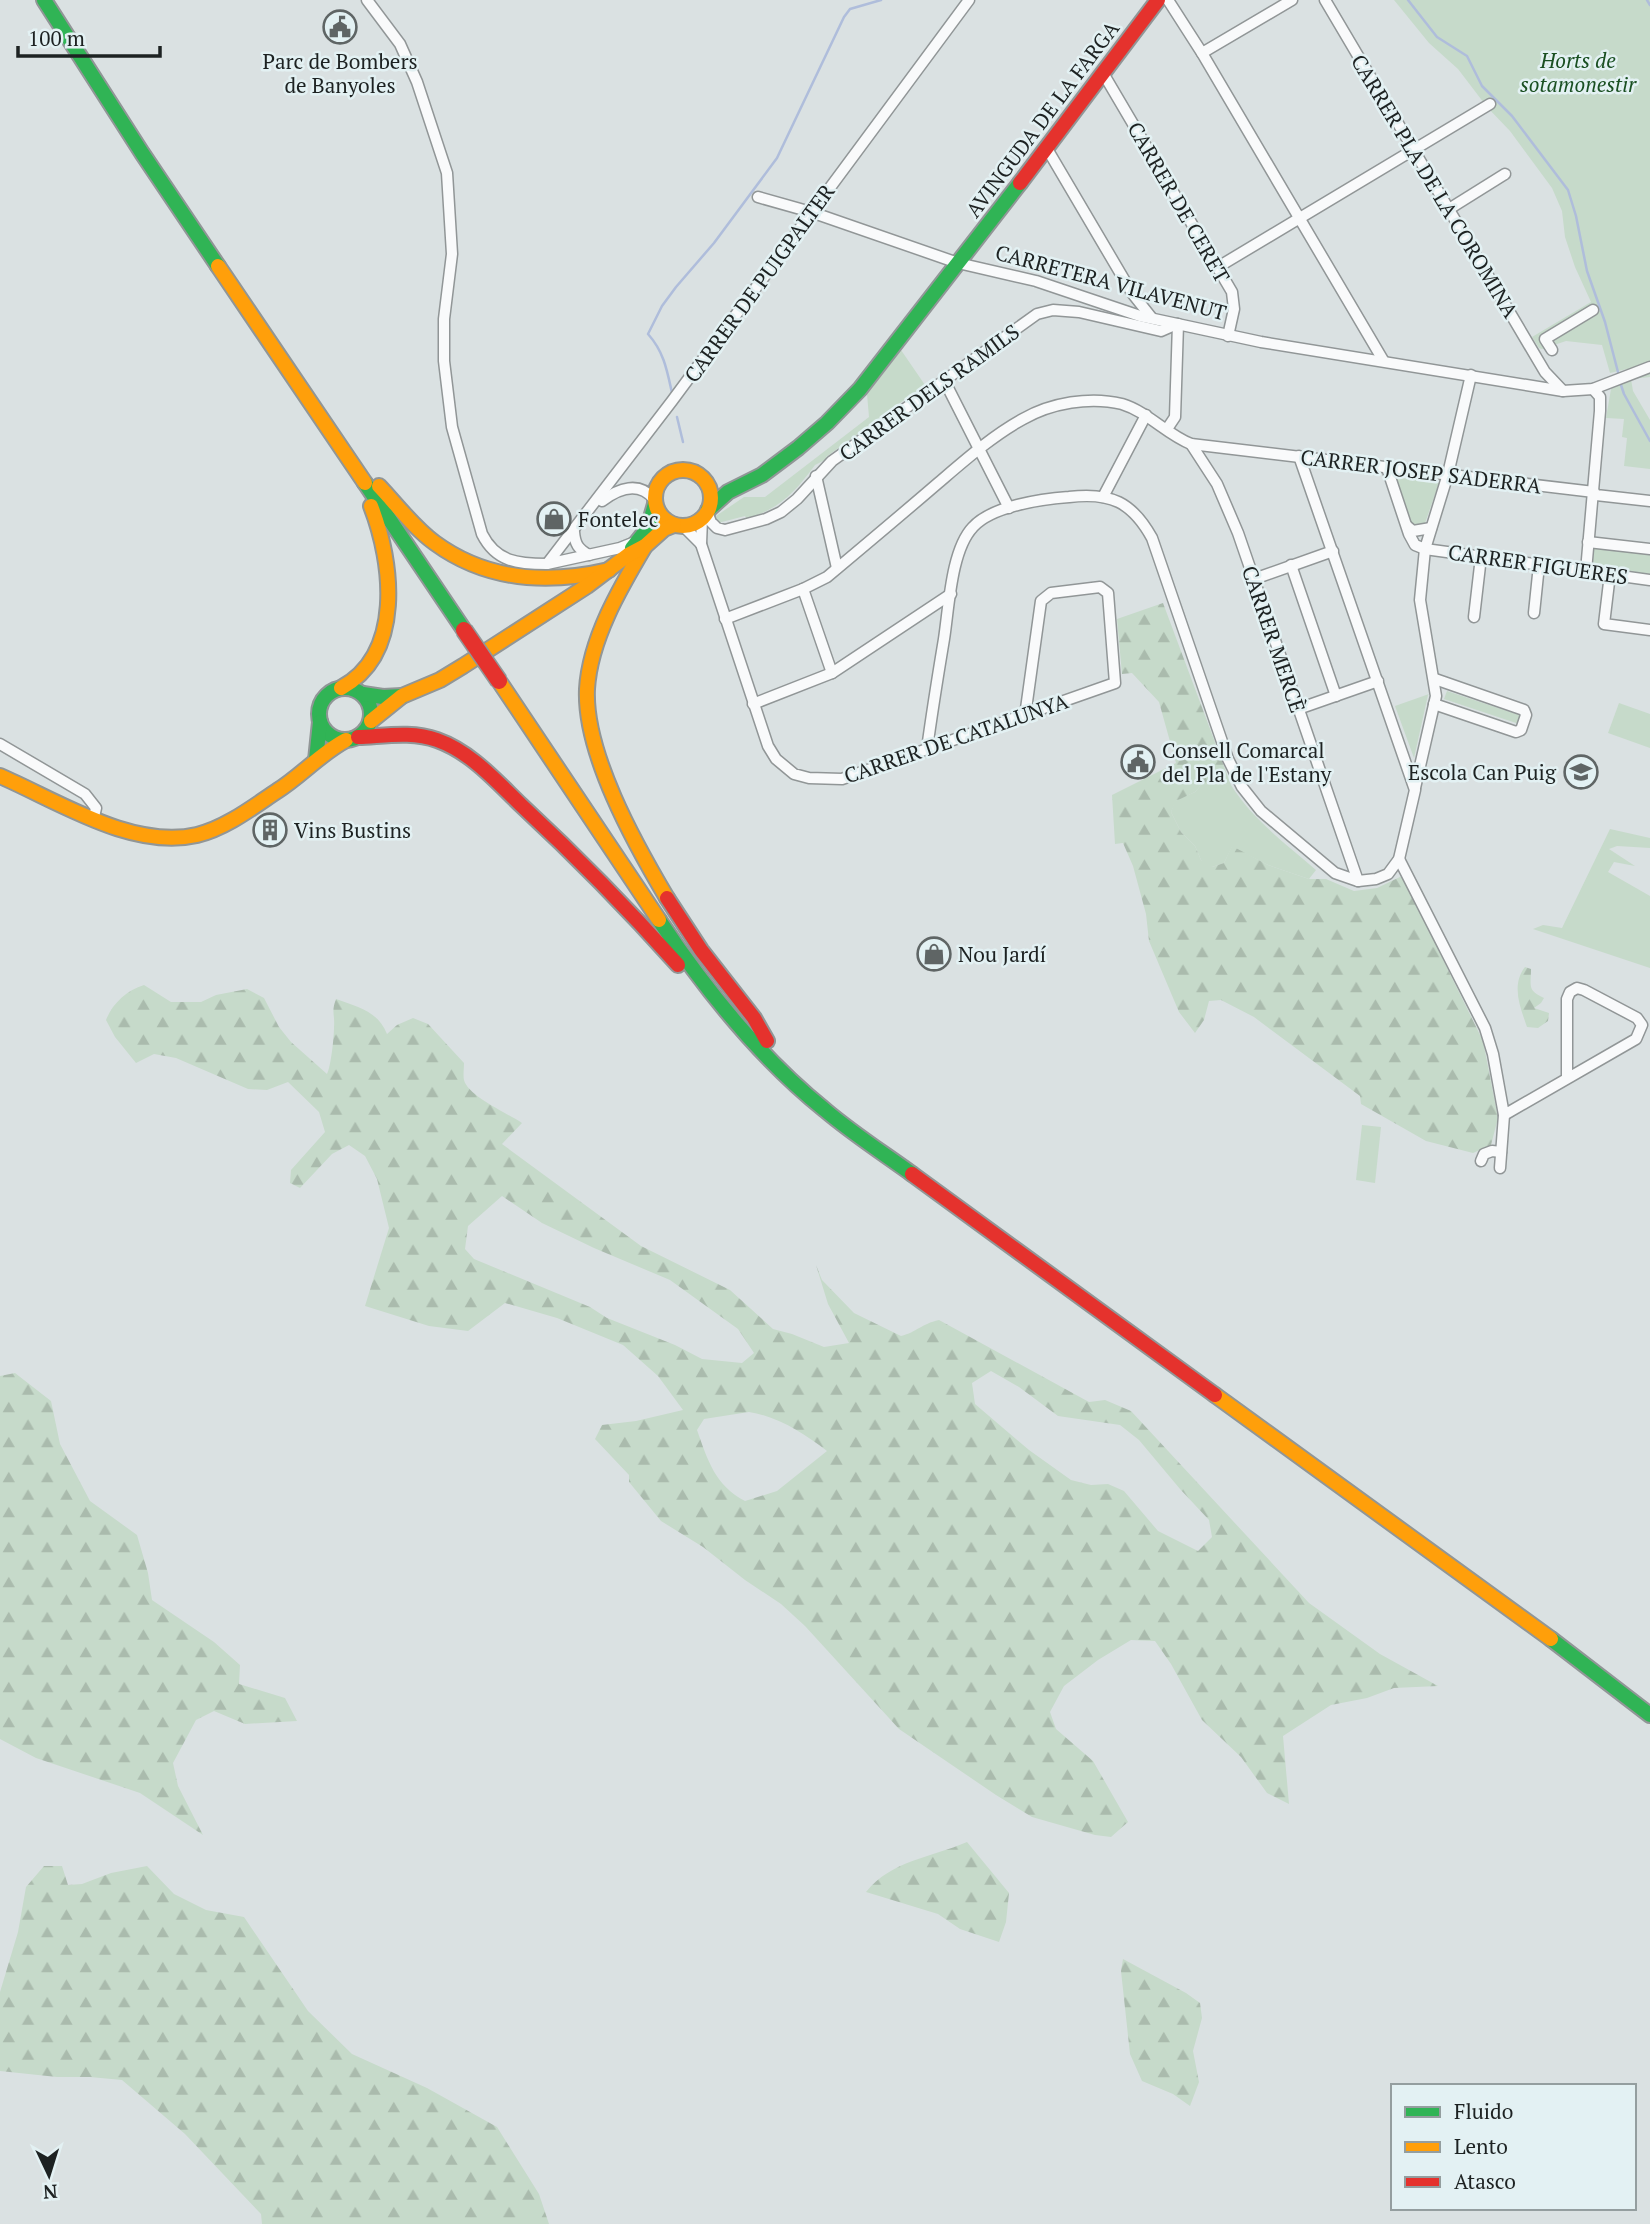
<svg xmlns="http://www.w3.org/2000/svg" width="1650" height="2224" viewBox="0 0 1650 2224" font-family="'PT Serif',serif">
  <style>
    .green { fill: #c6daca }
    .forest { fill: url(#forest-firs); fill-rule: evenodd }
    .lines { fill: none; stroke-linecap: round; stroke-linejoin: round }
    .stream { stroke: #afbddb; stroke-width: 2.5 }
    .street-casing { stroke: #919697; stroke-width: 13 }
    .fast-casing { stroke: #919697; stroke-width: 18 }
    .slow-casing { stroke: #919697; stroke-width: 18 }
    .jam-casing { stroke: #919697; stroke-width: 18 }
    .street { stroke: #f9fafb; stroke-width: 10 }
    .fast { stroke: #30b455; stroke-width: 14 }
    .slow { stroke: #ff9f0a; stroke-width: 14 }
    .jam { stroke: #e5322d; stroke-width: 14 }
    .jam-bridge-casing { stroke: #919697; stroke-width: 19; stroke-linecap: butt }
    .jam-bridge { stroke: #e5322d; stroke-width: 16 }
    .labels { text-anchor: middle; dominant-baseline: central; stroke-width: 5; stroke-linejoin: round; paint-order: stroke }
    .park-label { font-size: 21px; font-style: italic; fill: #1a5022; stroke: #e3f1f3 }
    .poi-label { font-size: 21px; fill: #1d2222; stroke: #e3f1f3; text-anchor: start }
    .street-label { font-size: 21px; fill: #1d2222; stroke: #e3f1f3 }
  </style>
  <defs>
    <pattern id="forest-firs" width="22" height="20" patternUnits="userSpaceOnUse" patternTransform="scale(1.75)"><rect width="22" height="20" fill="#c6daca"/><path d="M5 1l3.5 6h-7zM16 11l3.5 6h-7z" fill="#aabbad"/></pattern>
  </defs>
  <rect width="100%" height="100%" fill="#dae1e2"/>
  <g class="green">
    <polygon points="1394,0 1650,0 1650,377 1631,379 1633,391 1650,420 1650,469 1624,466 1627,438 1622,437 1624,419 1606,418 1611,389 1631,378 1627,369 1610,373 1602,345 1566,341 1542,349 1539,348 1532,337 1591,302 1575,267 1565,237 1562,211 1552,188 1510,131 1487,107 1458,69 1429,43"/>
    <path d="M901 350 925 385 826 457 827 459 815 465C794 493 782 507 747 519L745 516 714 524 716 516 744 497H765L869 417 867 394Z"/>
    <polygon points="1394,477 1439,483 1424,526 1412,526 1410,523"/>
    <polygon points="1594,546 1650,553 1650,574 1592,566"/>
    <polygon points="1447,691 1522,716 1519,724 1444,699"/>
    <polygon points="1429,694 1428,695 1414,758 1395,706"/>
    <polygon points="1619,703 1650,714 1650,748 1608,733"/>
    <path d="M1202 784 1231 785C1252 819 1286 844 1316 870L1309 879 1268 865 1232 847 1224 863 1212 867 1206 866 1201 860 1195 846 1181 832 1171 812 1175 801 1195 792Z"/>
    <polygon points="1610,829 1650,838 1650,848 1617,846 1609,849 1635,866 1614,862 1608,872 1650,896 1650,968 1533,929 1543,925 1562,928"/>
    <polygon points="1362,1125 1381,1127 1375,1183 1356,1180"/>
  </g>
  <g class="forest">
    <polygon points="1163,603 1231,785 1202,784 1195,792 1176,801 1171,812 1181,832 1195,846 1201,860 1212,867 1224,863 1232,846 1268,865 1309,879 1326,879 1354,891 1377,888 1402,876 1483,1041 1498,1118 1491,1145 1473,1153 1426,1141 1361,1104 1360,1096 1254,1017 1221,1000 1209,1001 1204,1020 1195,1033 1179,1012 1149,941 1146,914 1133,866 1123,843 1115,844 1112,795 1176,763 1159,702 1132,673 1122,674 1117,619"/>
    <path d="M1525 967 1531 969C1531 987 1527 990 1544 998L1541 1003 1534 1008 1549 1013 1548 1021 1538 1028 1527 1027C1520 1007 1511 985 1525 967Z"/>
    <path d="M144 985 171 1002H201L216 995 247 989 264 998 279 1027 291 1042 327 1074C331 1066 334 1038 334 1027 335 1014 331 1012 336 999 358 1007 378 1011 387 1034L397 1025 413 1018 428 1024 464 1063C464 1068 463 1076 464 1080 468 1096 507 1113 522 1123L502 1144 641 1246 730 1290 773 1329 792 1334 824 1347 849 1343 828 1304 816 1265 822 1280 854 1313 901 1336C917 1332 921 1324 939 1320L1089 1402 1105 1400 1131 1411 1309 1603 1380 1654 1438 1686 1394 1688 1367 1698 1331 1705 1283 1736 1289 1804 1267 1793 1241 1757 1202 1720 1171 1664 1155 1641 1131 1640 1098 1660 1064 1686 1050 1712 1056 1729 1093 1761 1128 1822 1111 1837 1095 1835 1032 1817 996 1795 899 1729 805 1626 781 1604 745 1580 703 1547 661 1521 629 1482V1475L595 1439 602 1425 636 1421 683 1410 658 1376 623 1345 557 1318 505 1303 468 1331 429 1326 365 1306 389 1228 377 1179 365 1156 349 1145 332 1154 300 1188 290 1183 291 1170 325 1132 319 1112 288 1082 267 1090 248 1089 176 1058 154 1054 136 1063 115 1037 106 1020C112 1004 127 990 144 985ZM502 1196 542 1223 594 1248 670 1280 738 1329 754 1353 742 1363 702 1359 675 1345 607 1318 590 1307 474 1259 465 1249 468 1226ZM991 1371 1019 1387 1058 1416 1120 1425 1139 1440 1180 1489 1209 1520 1212 1537 1198 1551 1158 1531 1124 1491 1108 1484 1091 1485 1071 1480 1029 1450 975 1404 972 1383ZM749 1412C777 1416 805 1434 827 1451L777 1491 745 1501C715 1485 708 1461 697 1430L704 1419Z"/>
    <polygon points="15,1373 51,1401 60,1444 90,1501 137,1535 148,1573 152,1600 214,1642 240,1665 239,1684 285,1698 297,1721 245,1724 214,1711 196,1720 173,1763 178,1786 203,1835 140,1793 36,1758 0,1739 0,1376"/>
    <path d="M967 1842 1009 1893 1006 1922 999 1942 960 1929 938 1914 866 1892C892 1860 930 1858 967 1842Z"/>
    <polygon points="44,1866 62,1866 68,1885 82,1884 111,1873 147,1866 174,1894 206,1910 244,1917 308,2011 352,2054 427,2088 497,2127 539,2194 549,2224 262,2224 261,2214 185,2134 122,2080 90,2077 57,2077 0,2071 0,1992 18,1932 26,1887"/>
    <polygon points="1123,1959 1186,1993 1200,2003 1202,2018 1193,2051 1199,2082 1190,2106 1173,2094 1142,2081 1130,2054 1121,1971"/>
  </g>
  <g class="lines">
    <g class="stream">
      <polyline points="1408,0 1437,37 1467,56 1482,86 1512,116 1568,190 1576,216 1587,271 1605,322 1619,376"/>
      <polyline points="1647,0 1650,5"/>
      <polyline points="1620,382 1624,394 1650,441"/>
      <path d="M672 393C667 370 664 352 648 334L662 306 676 287 714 243 777 158 844 17 850 9 881 0"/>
      <polyline points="677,417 683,442"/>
    </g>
    <defs>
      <g id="street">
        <path d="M367 0 400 44 417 82 447 173 452 254 444 319V361L452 427 482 534C496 562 518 564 547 564L620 548 635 542"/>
        <polyline points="1168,0 1202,53 1383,360"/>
        <polyline points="1325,0 1545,372 1563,391"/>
        <polyline points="1202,53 1292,0"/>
        <polyline points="1103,73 1232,292 1234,309 1228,336"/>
        <polyline points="1046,147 1132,293 1151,317"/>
        <polyline points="758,197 811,212 958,263 1036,281 1140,316 1261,342 1563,391 1593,389 1650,367"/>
        <polyline points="1449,209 1505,174"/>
        <polyline points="1218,267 1490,104"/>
        <polyline points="1552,350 1545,339 1593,310"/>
        <polyline points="944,380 1009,508"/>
        <polyline points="1167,429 1175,417 1178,324"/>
        <polyline points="1191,444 1217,484 1238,533 1358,881"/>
        <polyline points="1387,468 1409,534 1415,545 1425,549 1650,580"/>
        <polyline points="816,476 837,568"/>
        <polyline points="1103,497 1146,415"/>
        <path d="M602 501C619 488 639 481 654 499"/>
        <polyline points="707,512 711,522 717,528 725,530 766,519 781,512 797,499 832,461 1037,314 1053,310 1079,312 1161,331 1177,324"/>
        <polyline points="702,519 701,544 768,746 776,759 794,774 809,778 842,779 1115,683 1108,593 1100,587 1051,593 1041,601 1025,716"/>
        <polyline points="683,526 701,544"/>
        <polyline points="1407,526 1413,531 1431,528"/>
        <path d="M574 532C575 544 578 549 589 555"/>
        <polyline points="1588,542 1650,549"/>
        <polyline points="547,564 672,401 969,0"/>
        <polyline points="1291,565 1336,696"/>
        <polyline points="1586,571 1600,411 1600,397 1593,389"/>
        <polyline points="1610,574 1604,624 1650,630"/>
        <polyline points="1254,579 1333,551"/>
        <polyline points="803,589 832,673"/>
        <polyline points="1534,613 1539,565"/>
        <polyline points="1474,617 1481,557"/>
        <path d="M725 619 803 589 827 577C864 546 901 515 937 484 964 461 992 436 1023 419 1051 403 1090 396 1122 404 1148 412 1166 434 1191 444L1594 492 1596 495 1650 501"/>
        <polyline points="753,704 832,673 951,594"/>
        <polyline points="1434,704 1516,732 1521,730 1526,715 1524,710 1435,679"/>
        <polyline points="1298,709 1378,681"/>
        <polyline points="0,744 85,794 96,808 94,817"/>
        <path d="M927 749C932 712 938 675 944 639 949 607 951 550 973 527 992 506 1042 499 1069 497 1111 492 1132 502 1152 538L1228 759 1242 787 1261 811 1335 873 1358 881 1376 879 1388 874 1399 859 1415 790 1299 456"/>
        <polyline points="1415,788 1436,696 1420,600 1425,549 1448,474 1471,375"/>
        <polyline points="1399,859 1485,1028 1493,1054 1504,1115 1636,1039 1642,1025 1637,1018 1584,990 1577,988 1570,992 1567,999 1567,1078"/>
        <polyline points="1481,1161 1484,1154 1492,1151 1501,1152"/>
        <polyline points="1500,1168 1504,1115"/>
      </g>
      <g id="fast">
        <polyline points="44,0 142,153 218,266"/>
        <polyline points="365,483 464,630"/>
        <polyline points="708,510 728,492 762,475 798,448 827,423 860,389 1020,183"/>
        <polyline points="632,548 648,528 655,504"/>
        <circle cx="345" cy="714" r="26"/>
        <polyline points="363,694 383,697 402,696"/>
        <polyline points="316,760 320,722"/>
        <path d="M659 920C705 989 760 1058 825 1110 852 1133 883 1153 912 1174"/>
        <polyline points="1551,1639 1650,1715"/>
      </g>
      <g id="slow">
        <polyline points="218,266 365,483"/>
        <circle cx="683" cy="498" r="28"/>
        <path d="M379 486C397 505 414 528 435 543 487 581 549 584 609 570"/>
        <path d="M645 546C620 588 590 639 587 689 584 753 635 844 667 898"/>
        <polyline points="499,681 659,920"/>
        <path d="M341 688C404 654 393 563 371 506"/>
        <polyline points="371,721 402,696 440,680 463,666 587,586 628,555 645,546 664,529 674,525"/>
        <path d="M0 776C58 801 132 850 197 835 226 828 253 807 277 791 301 776 321 753 346 740"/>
        <polyline points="1215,1395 1551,1639"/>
      </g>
      <g id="jam">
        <polyline points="1020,183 1158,0"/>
        <path d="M358 737C385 736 412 731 437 740 471 752 496 781 521 805 576 856 628 909 678 965"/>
        <polyline points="667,898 701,950 754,1018 767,1041"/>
        <polyline points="912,1174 1215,1395"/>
      </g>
    </defs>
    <use href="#street" class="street-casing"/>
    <use href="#fast" class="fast-casing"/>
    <use href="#slow" class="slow-casing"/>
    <use href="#jam" class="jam-casing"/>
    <use href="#street" class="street"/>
    <use href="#fast" class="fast"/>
    <use href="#slow" class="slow"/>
    <use href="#jam" class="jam"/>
    <defs>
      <polyline id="jam-bridge" points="464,630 499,681"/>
    </defs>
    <use href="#jam-bridge" class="jam-bridge-casing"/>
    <use href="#jam-bridge" class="jam-bridge"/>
  </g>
  <defs>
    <symbol id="civic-ring" viewBox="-11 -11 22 22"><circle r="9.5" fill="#e3f1f3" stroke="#5f6565" stroke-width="1.5"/><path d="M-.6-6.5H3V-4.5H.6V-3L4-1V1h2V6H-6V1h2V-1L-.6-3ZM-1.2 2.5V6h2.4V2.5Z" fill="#5f6565"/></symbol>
    <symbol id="shop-ring" viewBox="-11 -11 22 22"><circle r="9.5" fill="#e3f1f3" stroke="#5f6565" stroke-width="1.5"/><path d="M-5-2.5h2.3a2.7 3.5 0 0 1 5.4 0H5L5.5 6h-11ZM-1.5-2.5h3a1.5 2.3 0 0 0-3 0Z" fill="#5f6565"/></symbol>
    <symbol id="school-ring" viewBox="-11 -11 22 22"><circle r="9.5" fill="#e3f1f3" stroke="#5f6565" stroke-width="1.5"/><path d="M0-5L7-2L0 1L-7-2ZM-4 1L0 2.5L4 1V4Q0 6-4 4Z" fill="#5f6565"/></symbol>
    <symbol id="building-ring" viewBox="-11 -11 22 22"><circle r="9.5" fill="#e3f1f3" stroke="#5f6565" stroke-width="1.5"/><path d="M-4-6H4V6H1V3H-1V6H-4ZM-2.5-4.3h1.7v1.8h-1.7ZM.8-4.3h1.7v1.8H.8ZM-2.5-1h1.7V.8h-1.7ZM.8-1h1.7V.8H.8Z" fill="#5f6565"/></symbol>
  </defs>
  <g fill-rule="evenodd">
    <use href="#civic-ring" x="321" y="8" width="38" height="38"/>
    <use href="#shop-ring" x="535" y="500" width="38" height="38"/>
    <use href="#civic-ring" x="1119" y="743" width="38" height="38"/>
    <use href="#school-ring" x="1562" y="753" width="38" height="38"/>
    <use href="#building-ring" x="251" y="811" width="38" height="38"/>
    <use href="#shop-ring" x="915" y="935" width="38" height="38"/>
  </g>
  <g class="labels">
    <g class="park-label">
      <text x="1578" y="60">Horts de<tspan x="1578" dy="24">sotamonestir</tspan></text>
    </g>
    <g class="poi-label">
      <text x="340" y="61" text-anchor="middle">Parc de Bombers<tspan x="340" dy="24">de Banyoles</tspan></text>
      <text x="578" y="519">Fontelec</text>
      <text x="1162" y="750">Consell Comarcal<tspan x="1162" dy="24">del Pla de l'Estany</tspan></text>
      <text x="1556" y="772" text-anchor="end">Escola Can Puig</text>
      <text x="294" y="830">Vins Bustins</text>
      <text x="958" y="954">Nou Jardí</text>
    </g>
    <g class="street-label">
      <text transform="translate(1042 119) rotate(-53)">AVINGUDA DE LA FARGA</text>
      <text transform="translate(1435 186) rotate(59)">CARRER PLA DE LA COROMINA</text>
      <text transform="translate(1179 202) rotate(60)">CARRER DE CERET</text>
      <text transform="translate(1111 282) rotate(15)">CARRETERA VILAVENUT</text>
      <text transform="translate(759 283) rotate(-54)">CARRER DE PUIGPALTER</text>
      <text transform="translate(929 392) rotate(-36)">CARRER DELS RAMILS</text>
      <text transform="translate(1421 471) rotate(7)">CARRER JOSEP SADERRA</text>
      <text transform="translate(1538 564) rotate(8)">CARRER FIGUERES</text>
      <text transform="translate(1274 639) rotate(71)">CARRER MERCÈ</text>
      <text transform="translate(956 738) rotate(-19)">CARRER DE CATALUNYA</text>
    </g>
  </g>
  <rect x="1391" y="2084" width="245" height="126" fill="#e3f1f3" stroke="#949e9f" stroke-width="2"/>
  <rect x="1405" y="2107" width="35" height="10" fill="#30b455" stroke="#949e9f" stroke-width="2"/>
  <text x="1454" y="2119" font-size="21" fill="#1d2222">Fluido</text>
  <rect x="1405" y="2142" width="35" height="10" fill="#ff9f0a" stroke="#949e9f" stroke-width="2"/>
  <text x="1454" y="2154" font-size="21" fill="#1d2222">Lento</text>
  <rect x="1405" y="2177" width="35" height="10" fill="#e5322d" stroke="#949e9f" stroke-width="2"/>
  <text x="1454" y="2189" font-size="21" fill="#1d2222">Atasco</text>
  <g transform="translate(49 2175) rotate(176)" stroke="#e3f1f3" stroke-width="5" paint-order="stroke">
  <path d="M0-5L12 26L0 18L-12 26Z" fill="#1d2222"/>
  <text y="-10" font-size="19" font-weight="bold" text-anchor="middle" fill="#1d2222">N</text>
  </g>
  <path d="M18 46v10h142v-10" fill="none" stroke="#1d2222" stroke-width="3.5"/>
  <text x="28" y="46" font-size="21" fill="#1d2222" stroke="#e3f1f3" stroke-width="5" paint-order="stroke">100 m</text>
</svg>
